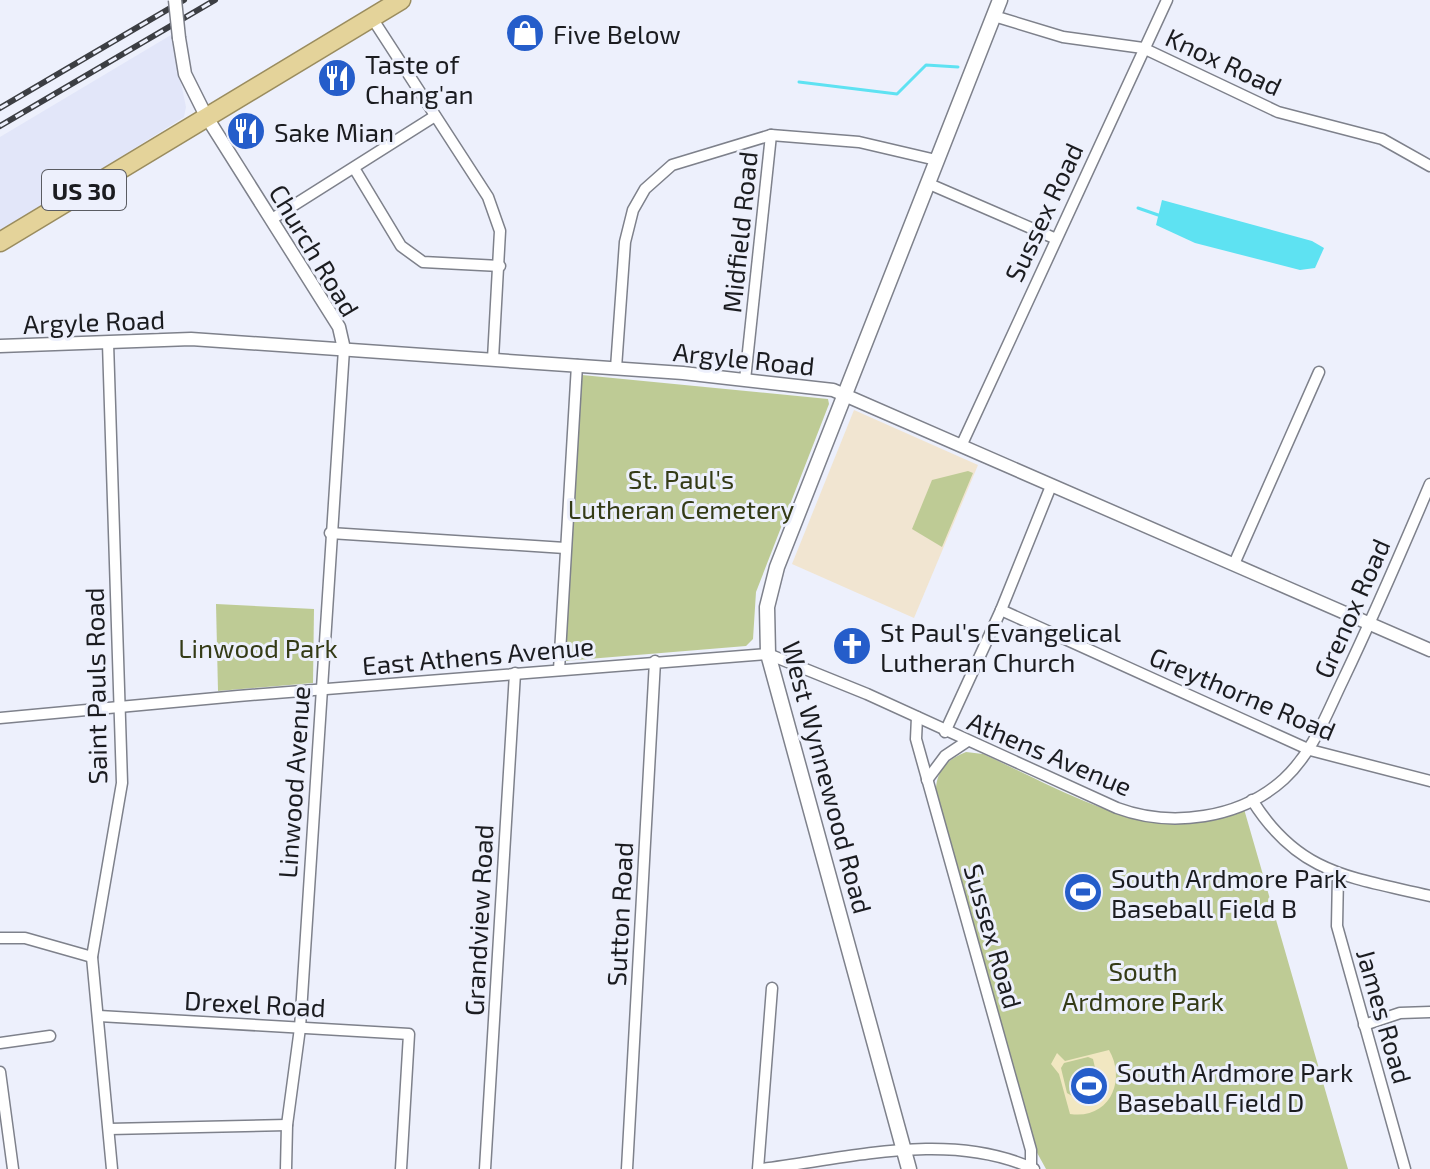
<svg xmlns="http://www.w3.org/2000/svg" width="1430" height="1169" viewBox="0 0 1430 1169" font-family="'Exo 2',sans-serif">
  <style>
    .built { fill: #e2e6f9 }
    .education { fill: #f1e5d1 }
    .green { fill: #becb95 }
    .sand { fill: #f1e7c1; fill-rule: evenodd }
    .water { fill: #5ee2f2 }
    .lines { fill: none; stroke-linecap: round; stroke-linejoin: round }
    .stream { stroke: #5ee2f2; stroke-width: 3 }
    .minor-casing { stroke: #7e818b; stroke-width: 13 }
    .tertiary-casing { stroke: #7e818b; stroke-width: 15 }
    .secondary-casing { stroke: #7e818b; stroke-width: 17 }
    .trunk-casing { stroke: #9a8c5e; stroke-width: 21 }
    .minor { stroke: #fff; stroke-width: 10 }
    .tertiary { stroke: #fff; stroke-width: 12 }
    .secondary { stroke: #fff; stroke-width: 14 }
    .trunk { stroke: #e4d39a; stroke-width: 18 }
    .rail-casing { stroke: #3c3e43; stroke-width: 6 }
    .rail { stroke: #edf0fc; stroke-width: 3; stroke-dasharray: 9; stroke-linecap: butt }
    .tertiary-bridge-casing { stroke: #7e818b; stroke-width: 15; stroke-linecap: butt }
    .tertiary-bridge { stroke: #fff; stroke-width: 12 }
    .labels { text-anchor: middle; dominant-baseline: central; stroke-width: 6; stroke-linejoin: round; paint-order: stroke }
    .shield { fill: #edf0fc; stroke: #5a5c62; stroke-width: 2 }
    .shield-label { font-size: 24px; font-weight: bold; fill: #1b1c20 }
    .poi-label { font-size: 26px; fill: #1b1c20; stroke: #edf0fc; text-anchor: start }
    .street-label { font-size: 26px; fill: #1b1c20; stroke: #edf0fc }
    .park-label { font-size: 26px; fill: #343b16; stroke: #edf0fc }
  </style>
  <rect width="100%" height="100%" fill="#edf0fc"/>
  <polygon class="built" points="171,35 186,107 184,117 0,233 0,137"/>
  <polygon class="education" points="854,410 978,465 914,618 792,564"/>
  <g class="green">
    <polygon points="582,375 828,399 829,404 756,592 753,639 746,646 564,661"/>
    <polygon points="968,471 973,473 942,547 912,529 932,480"/>
    <polygon points="216,604 314,609 313,683 218,691"/>
    <path d="M966 752 983 754C1039 779 1110 821 1172 824 1197 825 1220 817 1244 809L1348 1169H1046L1035 1149 936 793C935 772 947 759 966 752Z"/>
  </g>
  <path class="sand" d="M1109 1050C1127 1081 1109 1120 1070 1114L1059 1074 1051 1064 1057 1053 1065 1061ZM1088 1057 1093 1059 1099 1085 1097 1090 1072 1096 1067 1093 1061 1068 1064 1063Z"/>
  <polygon class="water" points="1162,200 1312,241 1324,248 1315,268 1300,270 1195,243 1156,225"/>
  <g class="lines">
    <g class="stream">
      <polyline points="799,82 897,94 926,65 958,67"/>
      <polyline points="1138,208 1161,216"/>
    </g>
    <defs>
      <g id="minor">
        <polyline points="994,16 1063,37 1143,48 1278,112 1382,139 1430,166"/>
        <polyline points="372,18 488,197 500,231 493,359"/>
        <polyline points="354,168 401,246 423,262 500,266"/>
        <polyline points="927,183 1054,238"/>
        <polyline points="272,219 435,116"/>
        <polyline points="108,343 122,783 92,957 112,1169"/>
        <polyline points="616,368 625,242 633,210 645,189 672,165 771,135 859,142 936,160"/>
        <polyline points="745,380 771,135"/>
        <polyline points="962,444 1167,0"/>
        <polyline points="330,533 565,548"/>
        <polyline points="1234,564 1319,372"/>
        <polyline points="1001,610 1310,750 1430,781"/>
        <polyline points="559,670 577,365"/>
        <polyline points="917,717 916,739 1031,1150 1031,1167"/>
        <path d="M0 718 238 696 768 654 867 694 1117 808C1171 828 1240 819 1284 779 1313 752 1326 715 1343 680 1374 615 1402 550 1430 484"/>
        <polyline points="945,732 1001,610 1051,486"/>
        <polyline points="927,780 945,756 966,742"/>
        <path d="M1252 800C1299 875 1351 877 1430 896"/>
        <polyline points="1338,874 1337,926 1405,1169"/>
        <polyline points="0,938 25,938 92,957"/>
        <polyline points="99,1016 409,1034 401,1169"/>
        <polyline points="1364,1025 1400,1013 1430,1012"/>
        <polyline points="0,1043 50,1036"/>
        <polyline points="0,1072 13,1169"/>
        <polyline points="109,1129 287,1125"/>
        <polyline points="286,1169 287,1125 300,1028 344,349"/>
        <polyline points="485,1169 515,673"/>
        <polyline points="627,1169 655,661"/>
        <polyline points="758,1169 772,988"/>
        <path d="M762 1169C850 1158 950 1130 1034 1169"/>
      </g>
      <g id="tertiary">
        <polyline points="179,38 185,74 206,116 339,327 344,349"/>
        <polyline points="0,346 191,339 683,373 833,390 1430,650"/>
      </g>
      <polyline id="secondary" points="909,1169 768,654 767,607 777,567 1000,0"/>
      <polyline id="trunk" points="0,242 401,0"/>
    </defs>
    <use href="#minor" class="minor-casing"/>
    <use href="#tertiary" class="tertiary-casing"/>
    <use href="#secondary" class="secondary-casing"/>
    <use href="#trunk" class="trunk-casing"/>
    <use href="#minor" class="minor"/>
    <use href="#tertiary" class="tertiary"/>
    <use href="#secondary" class="secondary"/>
    <use href="#trunk" class="trunk"/>
    <defs>
      <g id="rail">
        <polyline points="0,108 184,0"/>
        <polyline points="0,126 215,0"/>
      </g>
    </defs>
    <use href="#rail" class="rail-casing"/>
    <use href="#rail" class="rail"/>
    <defs>
      <polyline id="tertiary-bridge" points="175,0 179,38"/>
    </defs>
    <use href="#tertiary-bridge" class="tertiary-bridge-casing"/>
    <use href="#tertiary-bridge" class="tertiary-bridge"/>
  </g>
  <defs>
    <symbol id="shop-disc" viewBox="-11 -11 22 22"><circle r="9.5" fill="#255dca" stroke="#edf0fc"/><path d="M-5-2.5h2.3a2.7 3.5 0 0 1 5.4 0H5L5.5 6h-11ZM-1.5-2.5h3a1.5 2.3 0 0 0-3 0Z" fill="#fff"/></symbol>
    <symbol id="restaurant-disc" viewBox="-11 -11 22 22"><circle r="9.5" fill="#255dca" stroke="#edf0fc"/><path d="M-5-6h1v4h1v-4h1v4h1v-4h1v5L-1.5 .5V6h-2V.5L-5-1ZM5-6V6H3V1.5H1.5Q1.5-4 5-6Z" fill="#fff"/></symbol>
    <symbol id="church-disc" viewBox="-11 -11 22 22"><circle r="9.5" fill="#255dca" stroke="#edf0fc"/><path d="M-1.2-6h2.4v3.5h3.3v2.4h-3.3V6h-2.4V-.1h-3.3v-2.4h3.3Z" fill="#fff"/></symbol>
    <symbol id="stadium-disc" viewBox="-11 -11 22 22"><circle r="9.5" fill="#255dca" stroke="#edf0fc"/><path d="M0-5a6.5 5 0 1 0 0 10a6.5 5 0 1 0 0-10ZM-3.5-1.8h7v3.6h-7Z" fill="#fff"/></symbol>
  </defs>
  <g fill-rule="evenodd">
    <use href="#shop-disc" x="503" y="11" width="44" height="44"/>
    <use href="#restaurant-disc" x="315" y="56" width="44" height="44"/>
    <use href="#restaurant-disc" x="224" y="109" width="44" height="44"/>
    <use href="#church-disc" x="830" y="624" width="44" height="44"/>
    <use href="#stadium-disc" x="1061" y="870" width="44" height="44"/>
    <use href="#stadium-disc" x="1067" y="1064" width="44" height="44"/>
  </g>
  <g class="labels">
    <rect class="shield" x="42" y="170" width="84" height="40" rx="6"/>
    <g class="shield-label">
      <text x="84" y="190">US 30</text>
    </g>
    <g class="poi-label">
      <text x="553" y="33">Five Below</text>
      <text x="365" y="63">Taste of<tspan x="365" dy="30">Chang'an</tspan></text>
      <text x="274" y="131">Sake Mian</text>
      <text x="880" y="631">St Paul's Evangelical<tspan x="880" dy="30">Lutheran Church</tspan></text>
      <text x="1111" y="877">South Ardmore Park<tspan x="1111" dy="30">Baseball Field B</tspan></text>
      <text x="1117" y="1071">South Ardmore Park<tspan x="1117" dy="30">Baseball Field D</tspan></text>
    </g>
    <g class="street-label">
      <text transform="translate(1224 61) rotate(25)">Knox Road</text>
      <text transform="translate(1043 212) rotate(-65)">Sussex Road</text>
      <text transform="translate(739 232) rotate(-84)">Midfield Road</text>
      <text transform="translate(315 250) rotate(59)">Church Road</text>
      <text transform="translate(94 321) rotate(-2)">Argyle Road</text>
      <text transform="translate(744 358) rotate(6)">Argyle Road</text>
      <text transform="translate(1351 608) rotate(-66)">Grenox Road</text>
      <text transform="translate(478 655) rotate(-5)">East Athens Avenue</text>
      <text transform="translate(95 686) rotate(-91)">Saint Pauls Road</text>
      <text transform="translate(1243 693) rotate(23)">Greythorne Road</text>
      <text transform="translate(1050 753) rotate(23)">Athens Avenue</text>
      <text transform="translate(828 777) rotate(75)">West Wynnewood Road</text>
      <text transform="translate(293 782) rotate(-86)">Linwood Avenue</text>
      <text transform="translate(619 914) rotate(-87)">Sutton Road</text>
      <text transform="translate(478 920) rotate(-87)">Grandview Road</text>
      <text transform="translate(994 936) rotate(74)">Sussex Road</text>
      <text transform="translate(255 1003) rotate(3)">Drexel Road</text>
      <text transform="translate(1385 1016) rotate(74)">James Road</text>
    </g>
    <g class="park-label">
      <text x="681" y="478">St. Paul's<tspan x="681" dy="30">Lutheran Cemetery</tspan></text>
      <text x="258" y="647">Linwood Park</text>
      <text x="1143" y="970">South<tspan x="1143" dy="30">Ardmore Park</tspan></text>
    </g>
  </g>
</svg>
